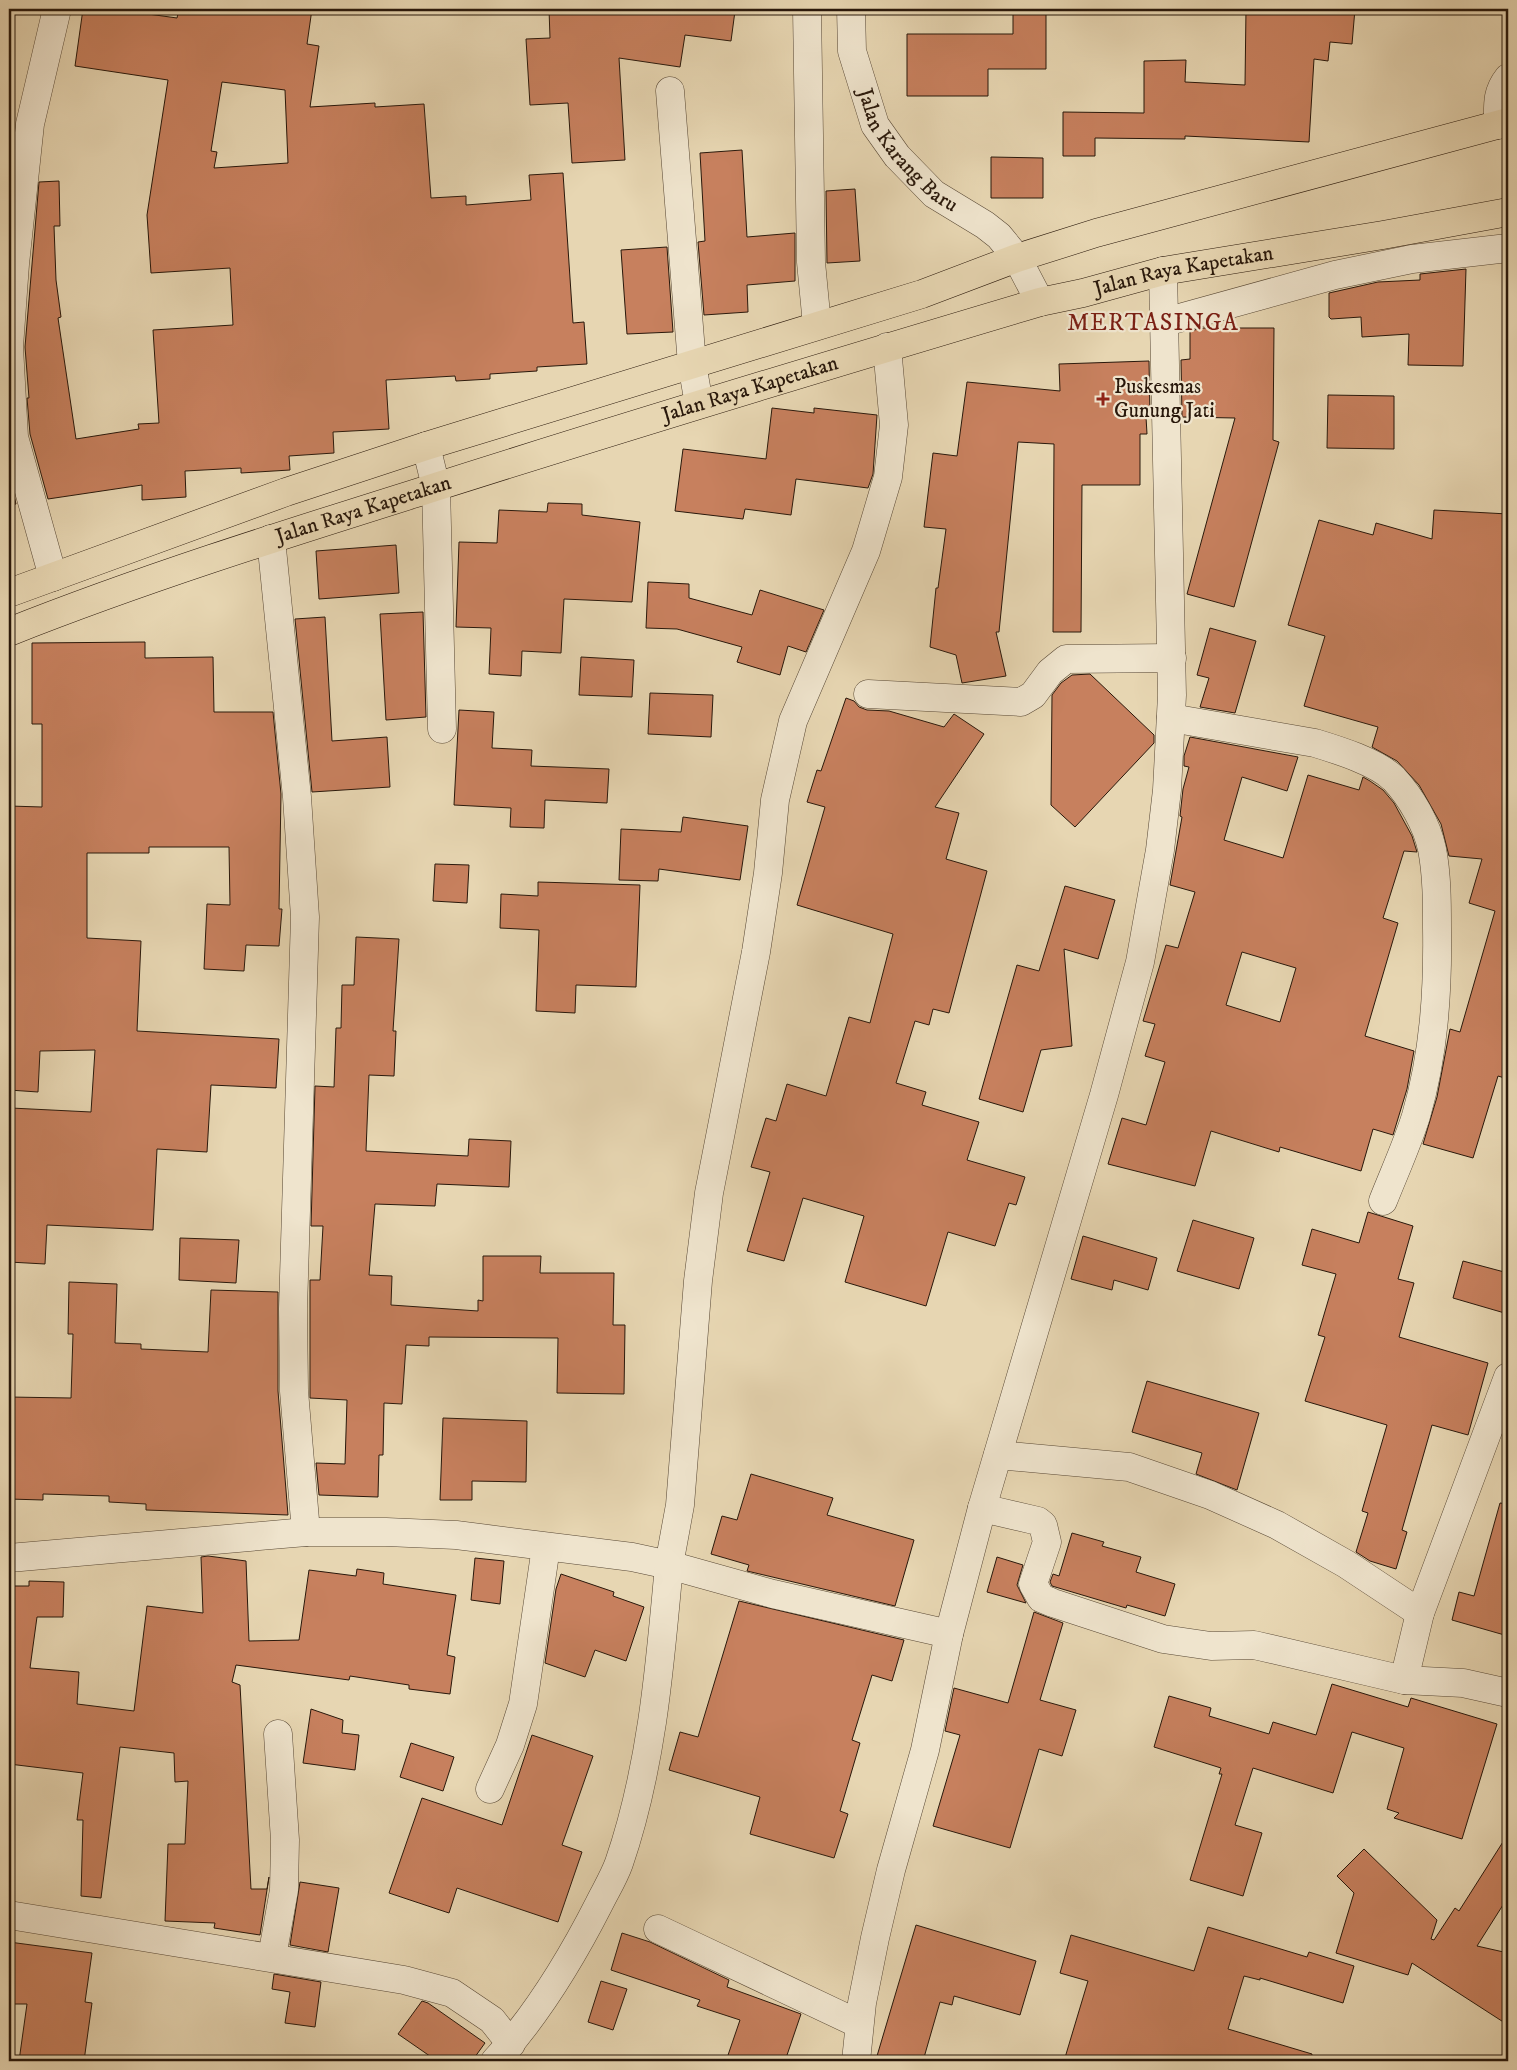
<svg xmlns="http://www.w3.org/2000/svg" width="1517" height="2070" viewBox="0 0 1517 2070" font-family="'IM FELL DW Pica',serif">
  <style>
    .building { fill: #c7805e; stroke: #29180b; fill-rule: evenodd }
    .lines { fill: none; stroke-linecap: round; stroke-linejoin: round }
    .minor-casing { stroke: #584835; stroke-width: 29 }
    .trunk-casing { stroke: #29180b; stroke-width: 29 }
    .minor { stroke: #efe4cd; stroke-width: 28 }
    .trunk { stroke: #e7d6b2; stroke-width: 28 }
    .poi-dot { fill: #8f2418; stroke: #efe4cd; stroke-width: 2 }
    .labels { text-anchor: middle; dominant-baseline: central; stroke-width: 4.5; stroke-linejoin: round; paint-order: stroke }
    .street-label { font-size: 21px; fill: #29180b; stroke: #efe4cd }
    .poi-label { font-size: 21px; fill: #29180b; stroke: #efe4cd; text-anchor: start }
    .quarter-label { font-size: 24px; letter-spacing: 1px; fill: #7a1f14; stroke: #efe4cd }
  </style>
  <rect width="100%" height="100%" fill="#e7d6b2"/>
  <filter id="stains"><feTurbulence type="fractalNoise" baseFrequency=".004" numOctaves="4"/><feColorMatrix values="0 0 0 0 .2 0 0 0 0 .09 0 0 0 0 .02 0 0 0 .5 -.17"/></filter>
  <radialGradient id="worn" r=".72"><stop offset=".6" stop-color="#630" stop-opacity="0"/><stop offset="1" stop-color="#630" stop-opacity=".3"/></radialGradient>
  <g class="building">
    <path d="M83 9H112L177 18 179 9H312L307 44 319 46 310 107 375 103V107L424 104 431 198 466 196V205L531 200 529 175 563 173 573 323 584 322 587 364 537 367V371L490 374V379L456 381 455 376 386 380 389 429 333 432 334 453 289 456 290 470 241 473V468L185 471 186 497 142 500V485L48 499 30 434 27 398H29L25 347 39 182 59 181 60 226H54L56 280 61 317 58 318 76 439 139 429 138 424 159 423 153 330 233 325 230 268 151 273 147 215 168 80 75 66ZM222 82 285 90 288 163 214 168 217 152 211 151Z"/>
    <polygon points="549,9 714,9 735,11 731,41 685,35 680,67 619,58 625,160 572,163 568,103 530,105 526,39 550,38"/>
    <polygon points="1013,9 1046,9 1046,69 988,69 988,96 907,96 907,34 1013,34"/>
    <polygon points="1246,9 1355,9 1352,44 1330,42 1328,61 1314,59 1309,142 1185,136 1185,139 1095,138 1095,156 1063,156 1063,112 1144,113 1144,61 1186,60 1185,82 1245,85"/>
    <polygon points="742,150 747,237 795,233 795,281 747,285 748,312 704,315 698,242 705,241 700,153"/>
    <polygon points="991,157 1043,158 1043,198 991,198"/>
    <polygon points="855,189 860,261 827,263 826,191"/>
    <polygon points="667,247 673,332 627,334 621,250"/>
    <polygon points="1466,269 1463,366 1408,365 1409,334 1362,337 1361,317 1331,319 1329,317 1329,293 1378,282 1420,280 1420,274"/>
    <polygon points="1203,328 1274,328 1273,440 1279,442 1234,607 1187,594 1235,418 1182,417 1181,360 1190,359 1190,331"/>
    <polygon points="1149,361 1150,417 1146,417 1147,434 1140,434 1140,485 1082,485 1081,632 1053,632 1054,444 1018,442 999,632 996,632 1006,676 962,683 956,655 930,647 936,588 938,588 946,529 924,527 933,453 957,456 967,382 1060,391 1059,364"/>
    <polygon points="1328,395 1394,396 1394,449 1327,448"/>
    <polygon points="772,408 814,413 814,408 877,415 873,474 868,488 796,479 791,515 745,509 743,519 675,511 683,449 766,459"/>
    <polygon points="9,476 16,504 9,505"/>
    <polygon points="548,503 582,504 582,515 640,522 632,602 564,599 561,653 522,651 521,676 489,674 491,628 456,627 459,542 497,543 499,510 547,512"/>
    <polygon points="1434,510 1508,514 1508,1079 1498,1076 1473,1158 1423,1144 1437,1097 1450,1029 1460,1032 1495,911 1469,903 1482,859 1449,856 1441,824 1419,785 1397,761 1372,747 1378,727 1304,706 1325,636 1288,625 1319,520 1373,535 1376,523 1432,539"/>
    <polygon points="396,545 399,593 319,599 316,551"/>
    <polygon points="648,582 689,584 689,598 752,615 760,590 824,610 806,652 788,646 780,675 737,662 742,647 677,629 646,628"/>
    <polygon points="423,612 426,717 386,720 380,614"/>
    <polygon points="325,617 332,741 387,737 390,787 312,792 295,619"/>
    <polygon points="1210,628 1256,641 1235,713 1200,707 1209,678 1197,675"/>
    <polygon points="145,642 145,658 213,657 214,712 273,712 281,794 279,909 282,909 279,946 246,945 244,971 204,969 207,904 230,905 229,847 149,847 149,853 87,853 87,938 141,941 137,1031 279,1039 276,1088 211,1085 207,1152 157,1149 153,1230 47,1225 45,1264 9,1262 11,1108 91,1112 95,1050 40,1051 38,1092 9,1090 9,806 42,807 42,724 32,724 32,643"/>
    <polygon points="581,657 634,660 632,697 579,695"/>
    <polygon points="1090,674 1154,735 1154,743 1075,827 1051,805 1052,695 1061,683 1072,675"/>
    <polygon points="650,693 713,695 711,737 648,734"/>
    <polygon points="846,698 854,701 859,707 867,710 889,711 944,727 954,714 984,734 935,807 959,813 946,859 987,871 949,1013 933,1009 929,1025 915,1021 896,1083 926,1092 922,1105 979,1122 967,1160 1025,1177 1016,1205 1009,1203 995,1246 948,1232 926,1306 845,1282 864,1216 803,1198 784,1261 747,1251 770,1172 751,1167 766,1118 776,1121 787,1084 826,1096 849,1017 870,1023 893,934 797,905 825,807 807,802 817,770 821,771"/>
    <polygon points="459,710 494,712 492,748 532,750 531,766 609,769 607,803 545,800 544,828 510,827 511,808 454,805"/>
    <path d="M1190 737 1298 757 1287 791 1242 777 1224 840 1283 858 1308 775 1359 790 1363 777 1370 781 1383 790 1394 803 1412 836 1417 852 1404 851 1383 918 1398 923 1365 1036 1414 1051 1407 1089 1393 1135 1373 1129 1361 1171 1280 1147 1279 1152 1211 1131 1195 1186 1108 1164 1122 1118 1146 1125 1165 1062 1145 1056 1155 1024 1143 1021 1166 945 1178 948 1195 892 1170 885 1182 817 1180 816 1183 789 1189 767 1184 766V756ZM1242 952 1296 968 1280 1022 1226 1005Z"/>
    <polygon points="683,817 748,826 740,880 659,869 658,881 619,880 621,829 681,832"/>
    <polygon points="435,864 469,865 467,903 433,901"/>
    <polygon points="538,882 640,885 636,987 576,985 575,1013 536,1011 539,930 500,928 501,894 538,896"/>
    <polygon points="1065,886 1115,900 1098,959 1064,949 1072,1046 1041,1050 1023,1112 979,1099 1017,965 1039,971"/>
    <polygon points="356,937 399,939 393,1031 396,1031 394,1076 369,1075 366,1151 468,1156 469,1139 511,1141 509,1187 437,1184 435,1206 375,1204 369,1275 392,1276 391,1305 478,1311 478,1300 483,1301 483,1256 541,1256 540,1273 614,1273 613,1325 625,1325 624,1394 557,1393 558,1338 429,1337 429,1346 406,1345 402,1404 384,1403 383,1455 379,1455 378,1497 319,1495 316,1463 345,1464 347,1400 310,1398 310,1280 320,1280 323,1226 311,1226 315,1086 334,1087 336,1028 341,1028 342,985 354,985"/>
    <polygon points="1368,1212 1413,1226 1398,1279 1414,1283 1399,1337 1488,1363 1468,1435 1432,1425 1402,1530 1407,1532 1396,1569 1370,1561 1356,1552 1368,1513 1362,1511 1387,1425 1305,1401 1325,1337 1318,1335 1336,1274 1302,1265 1312,1229 1359,1243"/>
    <polygon points="1193,1220 1254,1238 1239,1289 1177,1271"/>
    <polygon points="1083,1236 1157,1258 1148,1290 1114,1280 1112,1290 1071,1279"/>
    <polygon points="180,1238 239,1240 236,1283 179,1280"/>
    <polygon points="1463,1261 1508,1273 1508,1314 1453,1298"/>
    <polygon points="69,1282 117,1284 115,1343 141,1344 141,1349 208,1352 211,1290 278,1292 278,1391 288,1515 146,1510 146,1504 109,1502 109,1496 43,1494 43,1500 9,1499 9,1397 71,1398 73,1334 68,1334"/>
    <polygon points="1147,1381 1259,1413 1237,1490 1196,1474 1202,1453 1132,1432"/>
    <polygon points="443,1418 527,1421 526,1482 472,1481 472,1500 440,1500"/>
    <polygon points="751,1474 833,1498 827,1515 914,1540 895,1606 747,1571 749,1565 711,1554 722,1516 737,1520"/>
    <polygon points="1500,1503 1508,1504 1508,1636 1452,1620 1459,1592 1474,1596"/>
    <polygon points="1072,1533 1104,1542 1102,1546 1141,1557 1136,1572 1175,1584 1165,1616 1127,1605 1126,1608 1052,1586 1050,1582 1053,1574 1059,1576"/>
    <polygon points="208,1556 246,1561 249,1641 299,1640 309,1570 356,1576 357,1569 384,1573 383,1584 456,1595 447,1655 455,1657 450,1694 409,1689 409,1685 350,1676 349,1680 236,1665 232,1682 240,1685 251,1889 267,1889 269,1877 260,1935 214,1928 215,1923 165,1921 168,1844 185,1844 188,1781 175,1782 174,1753 120,1747 101,1898 81,1896 83,1820 77,1820 83,1773 9,1764 9,1586 29,1586 29,1581 64,1582 63,1617 37,1617 30,1668 79,1672 77,1704 134,1711 147,1606 203,1613 201,1557"/>
    <polygon points="997,1557 1023,1565 1017,1585 1026,1603 987,1592"/>
    <polygon points="475,1558 504,1561 500,1604 471,1600"/>
    <polygon points="561,1574 614,1592 613,1596 644,1607 626,1661 595,1650 585,1677 545,1663 556,1589"/>
    <polygon points="739,1601 904,1640 892,1681 872,1675 852,1740 860,1743 840,1811 848,1814 834,1858 750,1834 760,1797 669,1770 680,1732 698,1737"/>
    <polygon points="1034,1612 1063,1623 1040,1700 1076,1710 1062,1756 1039,1749 1010,1848 933,1826 960,1735 945,1731 954,1688 1008,1703"/>
    <polygon points="1332,1684 1408,1707 1411,1698 1497,1724 1462,1839 1394,1818 1399,1813 1387,1809 1404,1748 1352,1732 1333,1793 1253,1768 1235,1825 1262,1833 1243,1896 1190,1880 1222,1774 1219,1774 1221,1768 1154,1747 1169,1696 1211,1708 1209,1716 1269,1734 1273,1722 1316,1735"/>
    <polygon points="311,1709 343,1720 342,1733 359,1735 355,1770 303,1763"/>
    <polygon points="532,1735 593,1756 562,1845 582,1852 558,1922 457,1888 449,1913 389,1893 422,1798 502,1825"/>
    <polygon points="411,1743 454,1757 443,1791 400,1777"/>
    <polygon points="1508,1834 1508,1897 1477,1946 1508,1953 1508,2025 1412,1963 1408,1975 1336,1953 1354,1893 1337,1876 1364,1849 1437,1920 1431,1939 1434,1940 1455,1908 1459,1911"/>
    <polygon points="300,1882 339,1888 328,1952 290,1945"/>
    <polygon points="916,1925 1036,1961 1020,2015 954,1996 952,2005 940,2002 923,2061 896,2061 877,2056"/>
    <polygon points="1208,1927 1307,1957 1309,1952 1354,1966 1343,2003 1260,1978 1260,1980 1244,1976 1228,2029 1312,2054 1311,2061 1064,2061 1088,1981 1060,1973 1071,1935 1194,1971"/>
    <polygon points="622,1933 650,1942 729,1980 727,1987 801,2014 785,2061 726,2061 740,2020 697,2006 700,2000 611,1970"/>
    <polygon points="9,1942 92,1953 85,2002 92,2003 84,2061 19,2061 27,2004 9,2004"/>
    <polygon points="274,1974 321,1982 315,2027 285,2023 290,1992 272,1989"/>
    <polygon points="601,1981 627,1989 613,2030 588,2022"/>
    <polygon points="422,2001 428,2003 485,2043 472,2061 437,2061 398,2034"/>
  </g>
  <g class="lines">
    <defs>
      <g id="minor">
        <polyline points="807,9 811,262 817,325"/>
        <path id="s1" d="M851 9 852 51 875 125 897 156 934 194 985 225 999 236 1017 258 1040 302"/>
        <polyline points="670,91 692,364 699,404"/>
        <path d="M1498 125C1498 106 1496 93 1508 78"/>
        <polyline points="1165,322 1335,275 1412,259 1508,248"/>
        <polyline points="426,446 436,487 442,729"/>
        <polyline points="271,539 297,797 305,917 293,1309 294,1391 306,1532"/>
        <polyline points="53,577 14,437 9,347 15,264 30,124 57,9"/>
        <polyline points="868,694 1021,702 1033,695 1050,672 1066,659 1172,658"/>
        <path d="M1171 718 1315 743C1338 750 1377 762 1394 779 1411 797 1427 825 1432 849 1437 875 1437 902 1437 928 1438 992 1434 1054 1416 1116 1407 1145 1394 1173 1383 1201"/>
        <polyline points="998,1455 1129,1467 1210,1495 1277,1525 1346,1564 1420,1613"/>
        <polyline points="982,1508 1038,1521 1043,1525 1047,1542 1033,1584 1041,1598 1053,1603 1163,1639 1211,1646 1254,1645 1404,1680 1463,1683 1508,1693"/>
        <polyline points="9,1558 306,1532 386,1532 456,1535 632,1557 669,1565 680,1505 698,1281 709,1193 756,952 768,873 775,800 793,721 866,551 888,477 894,425 887,347"/>
        <polyline points="1404,1680 1420,1613 1508,1377"/>
        <polyline points="490,1789 510,1745 523,1704 546,1547"/>
        <polyline points="9,1915 404,1980 452,1993 492,2020 511,2044"/>
        <polyline points="658,1929 859,2024"/>
        <polyline points="272,1957 284,1890 285,1840 278,1734"/>
        <path d="M495 2061C537 2015 571 1959 599 1904 606 1890 614 1877 619 1863 652 1767 660 1665 669 1565L773 1594 949 1634"/>
        <polyline points="856,2061 862,2003 875,1938 891,1870 925,1750 949,1634 982,1508 1104,1095 1140,962 1160,850 1167,790 1172,695 1163,271"/>
      </g>
      <g id="trunk">
        <polyline points="9,593 286,492 426,446 922,294 1017,258 1096,233 1508,122"/>
        <path id="s2" d="M9 632C145 578 286 534 426 490 630 425 835 363 1040 302L1083 293 1163 271 1383 235 1508 212"/>
      </g>
    </defs>
    <use href="#minor" class="minor-casing"/>
    <use href="#trunk" class="trunk-casing"/>
    <use href="#minor" class="minor"/>
    <use href="#trunk" class="trunk"/>
  </g>
  <path class="poi-dot" d="M1100.5 391.5h5v5h5v5h-5v5h-5v-5h-5v-5h5z"/>
  <g class="labels">
    <g class="street-label">
      <text stroke="none"><textPath href="#s1" startOffset="159">Jalan Karang Baru</textPath></text>
      <text stroke="none"><textPath href="#s2" startOffset="1230">Jalan Raya Kapetakan</textPath></text>
      <text stroke="none"><textPath href="#s2" startOffset="780">Jalan Raya Kapetakan</textPath></text>
      <text stroke="none"><textPath href="#s2" startOffset="375">Jalan Raya Kapetakan</textPath></text>
    </g>
    <g class="poi-label">
      <text x="1114" y="387">Puskesmas<tspan x="1114" dy="24">Gunung Jati</tspan></text>
    </g>
    <g class="quarter-label">
      <text x="1153" y="323">MERTASINGA</text>
    </g>
  </g>
  <rect width="1517" height="2070" fill="none" stroke="#e7d6b2" stroke-width="30"/>
  <rect x="10" y="10" width="1497" height="2050" fill="none" stroke="#29180b" stroke-width="2.5"/>
  <rect x="15" y="15" width="1487" height="2040" fill="none" stroke="#29180b"/>
  <rect width="100%" height="100%" filter="url(#stains)"/>
  <rect width="100%" height="100%" fill="url(#worn)"/>
</svg>
